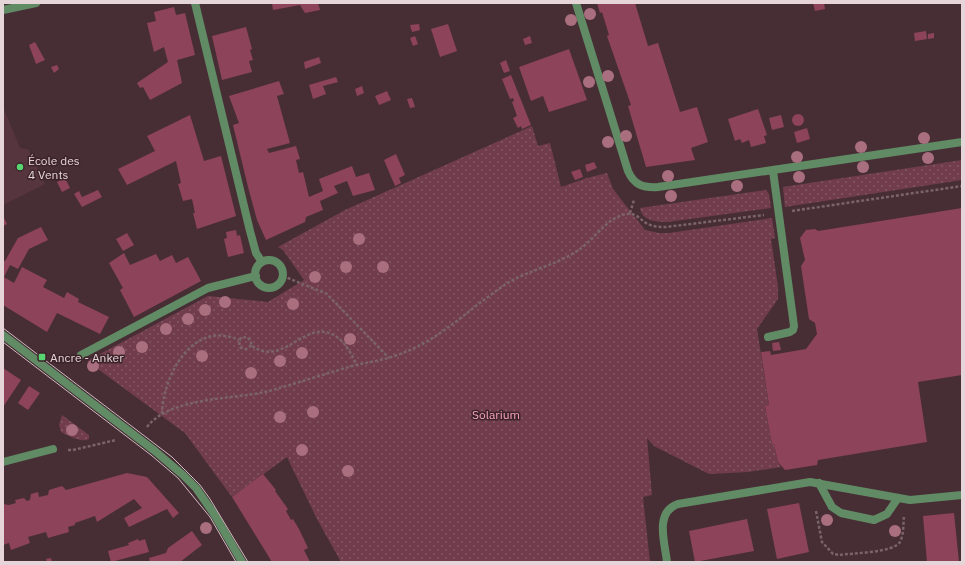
<svg xmlns="http://www.w3.org/2000/svg" width="965" height="565" viewBox="0 0 965 565" font-family="'IBM Plex Sans',sans-serif">
  <style>
    .built { fill: #56353e }
    .grass { fill: url(#grass-dots) }
    .building { fill: #8d435a }
    .lines { fill: none; stroke-linecap: round; stroke-linejoin: round }
    .path { stroke: #7a6369; stroke-width: 2.5; stroke-dasharray: 3 2; stroke-linecap: butt }
    .service { stroke: #618b65; stroke-width: 8 }
    .minor { stroke: #618b65; stroke-width: 8 }
    .tram { stroke: #cebcc0; stroke-width: 1 }
    .tree { fill: #aa6f7f }
    .poi-dot { fill: #58d570; stroke: #3d242b; stroke-width: 1.5 }
    .labels { text-anchor: middle; dominant-baseline: central; stroke-width: 3; stroke-linejoin: round; paint-order: stroke }
    .poi-label { font-size: 12px; fill: #e5d4d8; stroke: #3d242b; text-anchor: start }
    .park-label { font-size: 12px; fill: #fba4bb; stroke: #3d242b }
  </style>
  <defs>
    <pattern id="grass-dots" width="8" height="8" patternUnits="userSpaceOnUse"><rect width="8" height="8" fill="#713d4c"/><path d="M2 2h.1M6 6h.1" fill="none" stroke="#855865" stroke-width="1.8" stroke-linecap="round"/></pattern>
  </defs>
  <rect width="100%" height="100%" fill="#472e35"/>
  <polygon class="built" points="3,107 20,148 28,149 45,184 3,205"/>
  <g class="grass">
    <polygon points="532,126 538,146 550,143 561,187 587,178 607,173 613,189 645,230 659,233 669,233 772,218 775,238 771,239 778,287 778,299 757,329 769,405 765,406 772,444 774,444 778,462 781,467 748,472 709,474 654,446 647,438 652,495 643,497 650,562 341,562 317,519 287,457 232,497 185,433 87,361 208,296 268,302 304,280 283,250 278,247 345,210"/>
    <polygon points="962,160 962,180 785,207 783,187"/>
    <path d="M766 190 769 194 771 208 667 222C656 222 642 221 640 208Z"/>
    <path d="M62 415 89 435V439C81 443 69 436 61 432L59 425Z"/>
  </g>
  <g class="building">
    <polygon points="272,3 318,3 320,10 305,13 300,5 273,10"/>
    <polygon points="597,3 635,3 648,46 658,43 680,112 697,107 708,142 691,148 695,160 646,167 628,106 631,105 607,36 609,35 602,12 600,13"/>
    <polygon points="813,3 824,3 825,9 815,11"/>
    <polygon points="174,7 176,15 185,13 195,55 177,60 182,83 150,100 143,87 140,88 137,83 168,62 164,47 154,52 147,23 156,21 154,12"/>
    <polygon points="419,24 420,30 412,32 410,25"/>
    <polygon points="448,24 457,51 440,57 431,29"/>
    <polygon points="246,27 252,49 250,50 253,60 249,61 252,72 222,80 212,36"/>
    <polygon points="926,31 927,39 915,41 914,33"/>
    <polygon points="934,33 934,38 928,39 928,34"/>
    <polygon points="415,36 418,44 413,46 410,38"/>
    <polygon points="530,36 532,43 525,45 523,39"/>
    <polygon points="35,42 45,60 36,64 29,45"/>
    <polygon points="569,49 587,100 549,112 543,96 531,101 519,67"/>
    <polygon points="319,57 321,63 305,69 304,62"/>
    <polygon points="506,60 510,71 504,73 500,63"/>
    <polygon points="57,65 59,69 54,73 51,67"/>
    <polygon points="511,75 531,125 522,129 521,126 518,128 513,118 517,116 512,102 514,101 513,98 510,99 502,79"/>
    <polygon points="336,77 338,82 323,86 326,94 313,99 309,85"/>
    <polygon points="279,81 284,94 277,96 290,143 267,149 269,153 296,146 300,159 296,160 299,173 303,172 309,197 323,191 319,179 352,166 356,177 369,173 375,190 353,196 347,181 334,186 338,193 320,201 323,210 306,217 305,222 266,240 257,220 248,187 233,125 239,123 229,96"/>
    <polygon points="362,86 364,93 357,96 355,89"/>
    <polygon points="387,91 391,100 379,105 375,96"/>
    <polygon points="412,98 415,107 410,108 407,99"/>
    <polygon points="758,109 767,135 764,136 766,143 751,147 749,140 742,143 740,139 735,141 728,119"/>
    <circle cx="798" cy="120" r="6"/>
    <polygon points="190,115 204,161 221,156 236,216 197,229 193,213 195,213 192,199 183,201 178,184 181,183 176,161 127,185 118,169 155,151 147,136"/>
    <polygon points="781,115 784,127 772,130 769,118"/>
    <polygon points="807,128 810,139 797,143 794,132"/>
    <polygon points="396,154 405,175 399,178 401,183 395,186 384,160"/>
    <polygon points="594,162 597,168 587,172 585,165"/>
    <polygon points="580,169 583,177 575,180 571,172"/>
    <polygon points="65,178 70,188 62,192 57,182"/>
    <polygon points="98,190 102,197 82,207 74,194 79,191 82,197"/>
    <polygon points="962,208 962,375 918,382 927,442 818,460 817,465 785,470 778,462 774,444 772,444 765,406 769,405 761,352 770,351 771,355 806,349 817,334 815,323 809,319 801,266 805,260 800,238 806,230 815,229 818,231"/>
    <polygon points="3,216 7,224 3,226"/>
    <polygon points="41,227 48,240 29,249 18,269 10,265 4,277 14,283 22,267 47,280 43,287 64,298 67,292 79,299 78,302 109,317 100,334 57,313 47,332 3,305 3,260 5,261 18,238"/>
    <polygon points="236,230 237,236 240,235 244,253 228,257 224,239 227,238 226,232"/>
    <polygon points="127,233 134,245 123,251 116,239"/>
    <polygon points="124,253 130,265 156,254 160,261 172,255 176,263 188,257 201,281 134,317 120,290 123,288 109,263"/>
    <polygon points="779,342 781,350 773,351 772,343"/>
    <polygon points="3,368 21,380 3,407"/>
    <polygon points="29,386 40,393 28,410 18,403"/>
    <polygon points="127,473 147,477 179,513 173,518 167,509 129,527 124,518 142,508 134,499 97,522 95,516 75,523 75,525 68,527 69,532 48,538 46,532 28,537 30,543 11,550 9,543 3,545 3,504 9,505 16,503 15,500 24,498 27,501 30,500 31,494 38,492 39,497 48,495 49,490 62,486 66,490"/>
    <polygon points="263,474 276,490 275,491 288,509 286,511 291,520 293,519 299,529 308,548 304,550 310,562 272,562 232,497"/>
    <polygon points="799,503 809,552 777,559 767,509"/>
    <polygon points="954,513 959,562 927,562 923,516"/>
    <polygon points="747,519 754,551 695,562 689,531"/>
    <polygon points="192,531 202,545 180,562 150,562 149,558 166,553 168,548"/>
    <polygon points="138,539 139,541 145,539 149,552 111,562 108,551 129,545 128,543"/>
    <polygon points="51,558 52,562 47,562 46,559"/>
  </g>
  <g class="lines">
    <g class="path">
      <polyline points="792,211 962,186"/>
      <polyline points="630,213 634,200"/>
      <polyline points="283,276 327,294 389,358"/>
      <path d="M251 345C248 350 244 350 240 347L239 341 241 338 247 337 251 341V345C284 370 306 315 337 337 346 343 352 356 357 365"/>
      <path d="M162 414C163 376 192 319 239 340"/>
      <path d="M147 427C171 396 234 400 269 391 298 383 327 373 356 365 370 362 384 360 397 355 441 341 473 304 511 281 533 269 559 264 580 249 596 238 607 217 627 214 636 212 641 221 648 224 654 227 660 227 666 227L764 215"/>
      <polyline points="68,450 73,450 116,440"/>
      <path d="M816 511 822 542 833 554 839 555C852 553 893 553 900 542 904 534 903 525 904 517"/>
    </g>
    <g class="service">
      <polyline points="768,337 790,332 793,330 794,326 773,171"/>
      <polyline points="819,483 832,507 841,513 874,520 887,514 898,498"/>
    </g>
    <g class="minor">
      <polyline points="195,3 250,231 256,253 262,262"/>
      <path d="M576 3 628 171C634 185 643 188 658 187L962 142"/>
      <polyline points="3,10 36,3"/>
      <circle cx="269" cy="274" r="14"/>
      <polyline points="3,335 155,451 183,475 196,488 214,514 242,562"/>
      <polyline points="81,355 208,288 256,276"/>
      <polyline points="3,462 53,449"/>
      <path d="M667 562C665 543 654 512 678 504L810 482 910 500 962 495"/>
    </g>
    <g class="tram">
      <polyline points="3,328 172,457 200,485 210,499 248,562"/>
      <polyline points="3,342 151,455 178,478 210,517 236,562"/>
    </g>
  </g>
  <g class="tree">
    <circle cx="590" cy="14" r="6"/>
    <circle cx="571" cy="20" r="6"/>
    <circle cx="608" cy="76" r="6"/>
    <circle cx="589" cy="82" r="6"/>
    <circle cx="626" cy="136" r="6"/>
    <circle cx="924" cy="138" r="6"/>
    <circle cx="608" cy="142" r="6"/>
    <circle cx="861" cy="147" r="6"/>
    <circle cx="797" cy="157" r="6"/>
    <circle cx="928" cy="158" r="6"/>
    <circle cx="863" cy="167" r="6"/>
    <circle cx="668" cy="176" r="6"/>
    <circle cx="799" cy="177" r="6"/>
    <circle cx="737" cy="186" r="6"/>
    <circle cx="671" cy="196" r="6"/>
    <circle cx="359" cy="239" r="6"/>
    <circle cx="346" cy="267" r="6"/>
    <circle cx="383" cy="267" r="6"/>
    <circle cx="315" cy="277" r="6"/>
    <circle cx="225" cy="302" r="6"/>
    <circle cx="293" cy="304" r="6"/>
    <circle cx="205" cy="310" r="6"/>
    <circle cx="188" cy="319" r="6"/>
    <circle cx="166" cy="329" r="6"/>
    <circle cx="350" cy="339" r="6"/>
    <circle cx="142" cy="347" r="6"/>
    <circle cx="119" cy="352" r="6"/>
    <circle cx="302" cy="353" r="6"/>
    <circle cx="202" cy="356" r="6"/>
    <circle cx="280" cy="361" r="6"/>
    <circle cx="93" cy="366" r="6"/>
    <circle cx="251" cy="373" r="6"/>
    <circle cx="313" cy="412" r="6"/>
    <circle cx="280" cy="417" r="6"/>
    <circle cx="72" cy="430" r="6"/>
    <circle cx="302" cy="450" r="6"/>
    <circle cx="348" cy="471" r="6"/>
    <circle cx="827" cy="520" r="6"/>
    <circle cx="206" cy="528" r="6"/>
    <circle cx="895" cy="531" r="6"/>
  </g>
  <g class="poi-dot">
    <circle cx="20" cy="167" r="4"/>
    <rect x="38" y="353" width="8" height="8" rx="2"/>
  </g>
  <g class="labels">
    <g class="poi-label">
      <text x="28" y="160">École des<tspan x="28" dy="14">4 Vents</tspan></text>
      <text x="50" y="357">Ancre - Anker</text>
    </g>
    <g class="park-label">
      <text x="496" y="414">Solarium</text>
    </g>
  </g>
  <rect width="965" height="565" fill="none" stroke="#e5d4d8" stroke-width="8"/>
</svg>
